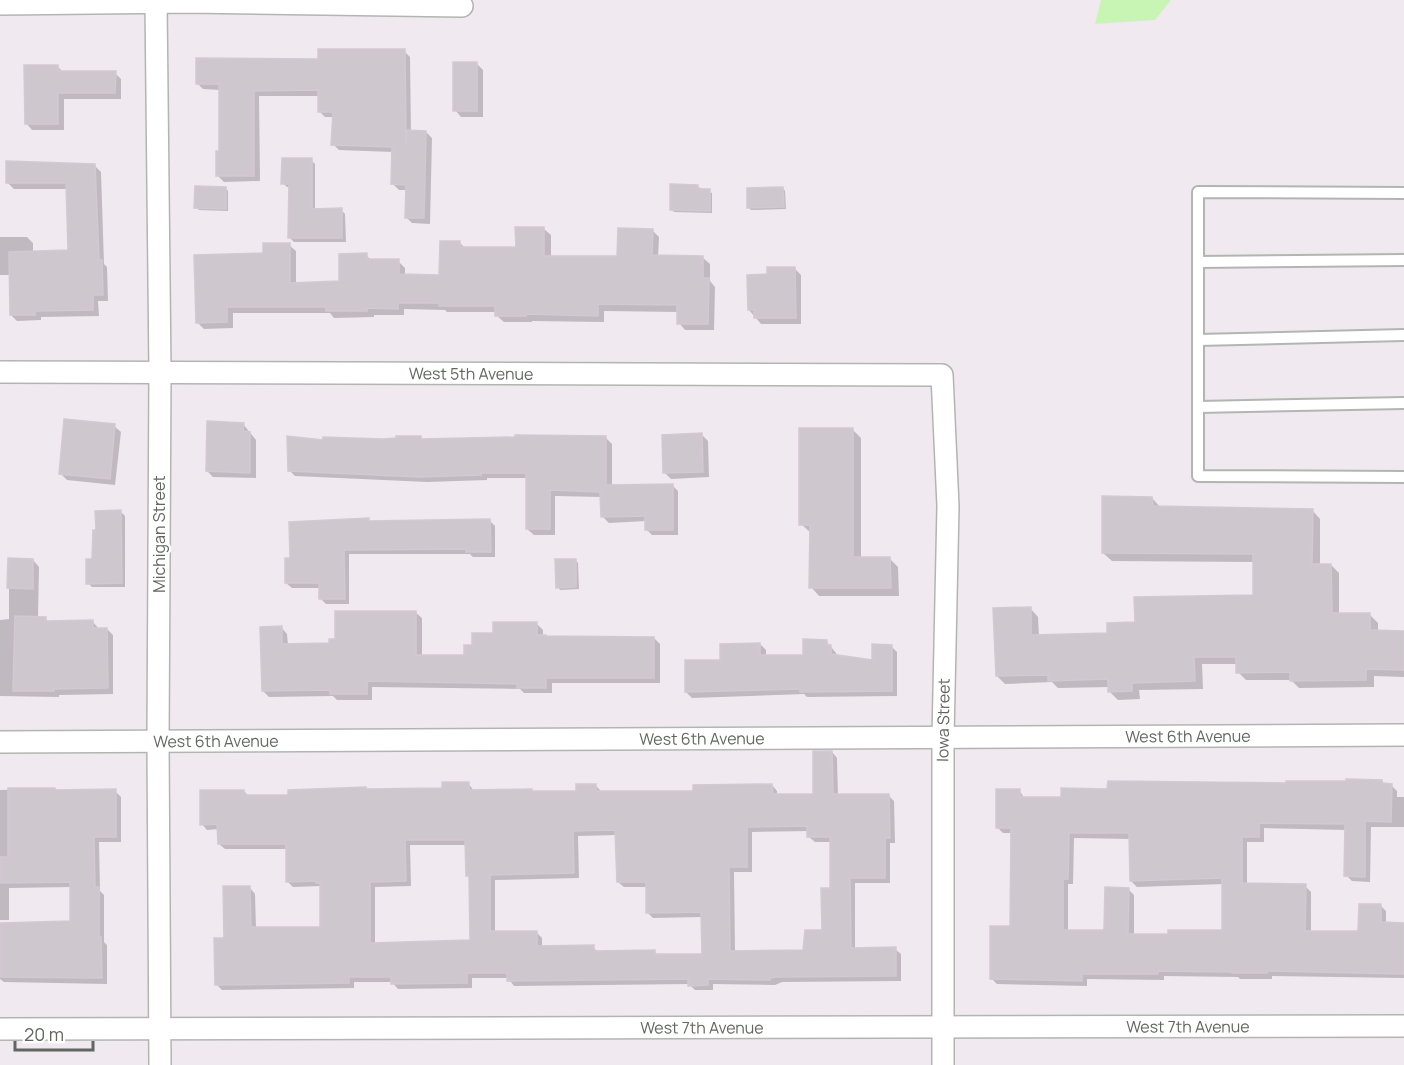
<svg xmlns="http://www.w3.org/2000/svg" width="1404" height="1065" viewBox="0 0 1404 1065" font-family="Manrope,sans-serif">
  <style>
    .water { fill: #c9f5b4 }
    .shadow { fill: #0003; fill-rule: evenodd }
    .building { fill: #cec7ce; stroke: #d3c8d4; stroke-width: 1.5; fill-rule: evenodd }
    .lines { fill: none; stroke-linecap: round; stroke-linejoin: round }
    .lane-casing { stroke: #b2b6b1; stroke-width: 14 }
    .street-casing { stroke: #b2b6b1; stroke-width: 24 }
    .lane { stroke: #fff; stroke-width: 10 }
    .street { stroke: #fff; stroke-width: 21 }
    .labels { text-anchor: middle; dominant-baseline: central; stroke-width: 4.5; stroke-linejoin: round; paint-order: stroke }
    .street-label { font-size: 16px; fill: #616760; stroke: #fff }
  </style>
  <rect width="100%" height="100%" fill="#f0e9f0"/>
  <polygon class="water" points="1101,0 1171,0 1155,20 1095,24"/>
  <g class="shadow">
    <polygon points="404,51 410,57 411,132 426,132 432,138 430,224 412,223 406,217 407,190 399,190 393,184 393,152 339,150 333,144 334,117 325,117 319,111 319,96 259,96 260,181 224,182 218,176 221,153 220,90 203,89 197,83 319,60"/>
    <polygon points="477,64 483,70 483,117 461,117 455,110"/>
    <polygon points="58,67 63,72 115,73 121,79 121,99 64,99 64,130 32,130 26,123"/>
    <polygon points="311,160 315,164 315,210 341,210 345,214 346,242 294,242 290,238 290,187 287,187 283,183"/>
    <polygon points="94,165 101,172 104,264 107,267 108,301 98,301 99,316 41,317 41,320 17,321 11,315 11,275 0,275 0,237 27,237 33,243 33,253 70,251 67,189 14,189 8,183"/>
    <polygon points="698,187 712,193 712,213 674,212 672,210"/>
    <polygon points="783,188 785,191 786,209 751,210 748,207"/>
    <polygon points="226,189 228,191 228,211 199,210 196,207"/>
    <polygon points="544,229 551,235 551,257 619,257 652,230 659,237 658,257 703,258 710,264 710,281 715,287 714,330 685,330 679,323 679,312 604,311 604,322 532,321 532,322 504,322 497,316 497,312 447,312 445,310 404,309 404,315 374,315 374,317 334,318 330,313 233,313 233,328 204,329 197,322 264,254 289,245 296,251 296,284 341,283 366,255 372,261 398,261 405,268 405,276 441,276 459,242 466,249 517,249"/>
    <polygon points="795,269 801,275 801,324 761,324 749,310 768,276"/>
    <polygon points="243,424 256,440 256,478 213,477 207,471"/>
    <polygon points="114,426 121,432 115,485 67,480 60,473"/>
    <polygon points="852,429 861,438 861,559 890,559 898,567 899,596 819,596 811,587 811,533 801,524"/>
    <polygon points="702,435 708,441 709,477 671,479 664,472"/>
    <polygon points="420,438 422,440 606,438 612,444 612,486 672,485 678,491 678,535 652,535 646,529 646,521 609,523 603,517 602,497 555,496 555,535 534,535 527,529 527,478 487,478 487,480 427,482 295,476 289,470 324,442"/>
    <polygon points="1152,498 1160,507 1312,510 1320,519 1320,565 1331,565 1339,573 1339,614 1370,615 1378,623 1378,632 1404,633 1404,677 1374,676 1374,687 1299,688 1291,680 1246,680 1238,672 1238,664 1202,664 1203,689 1139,690 1140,699 1118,700 1109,691 1109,687 1058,688 1052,682 1005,684 997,676 1030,608 1038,617 1039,637 1108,634 1136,624 1255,597 1255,562 1112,561 1103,553"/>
    <polygon points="120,511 125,516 125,587 92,587 88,583 94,561"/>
    <polygon points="368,519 371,523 490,521 495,526 495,557 473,557 470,554 349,554 349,604 326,604 320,598 320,588 292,588 286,583 291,559"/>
    <polygon points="9,560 33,560 39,567 38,618 45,619 48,622 92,621 99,629 107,629 113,635 113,694 59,695 59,697 0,696 0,620 9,619"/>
    <polygon points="575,560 578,563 579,589 560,590 558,587"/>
    <polygon points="415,612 422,618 422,656 465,657 473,646 494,635 536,623 543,630 543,636 654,638 660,644 660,683 552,683 552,693 524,693 520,689 372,687 372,700 337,700 333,696 269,697 263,691 281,627 287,634 288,645 331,644"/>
    <polygon points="826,641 836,653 836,656 874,662 891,646 897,652 897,696 807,697 804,694 692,698 686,692 721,661 760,644 766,650 766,656 805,656"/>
    <path d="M832 752 837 758 838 796 888 795 894 801 895 843H890V883H855V949H895L901 954V981L782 982 775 985 713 984V990H695L689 984 514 986 508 978H472V988L398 989 392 982H354V988L222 990 216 984 226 939 250 888 255 894 256 929H322L321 886 293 887 287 881V849H225L219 844V829L207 830 202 824 244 791 249 797H289L367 790H444L468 783 474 791 578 792 595 785 601 791 694 793 772 785 777 791V796H815ZM809 831V837L815 842H831L832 890 824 932 804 951 735 952 734 872H752V832ZM617 835 618 882 624 887H647V912L653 918 703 917 704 955 659 956 654 951 599 953 593 947H542V938L536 932H495V880L579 878 578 836ZM410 845H467V875L470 878 471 942 375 944V887L411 886Z"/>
    <path d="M1382 781 1385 785H1391L1397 791V797H1404V827H1371L1370 882 1352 881 1346 875V830L1264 828V842H1247V885L1305 886 1311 892V932H1360L1380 905 1386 911V924H1404V978L1272 976V979H1240L1238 977 1164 976V980L1087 979V986L997 984 991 978 1012 928 1013 833H1003L997 827 1019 790 1025 799H1062L1109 791ZM1074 838 1131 839V881L1137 887 1224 884 1223 932 1134 936V895L1128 889 1106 932 1068 931V884H1073Z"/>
    <polygon points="54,789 56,792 115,791 121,797 121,842 99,842 100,891 104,895 104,942 107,945 107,984 4,982 0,979 0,925 71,923 71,887 9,888 9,920 0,920 0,790"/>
  </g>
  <g class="building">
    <polygon points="318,49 405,49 406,146 407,130 426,131 424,218 405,218 406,185 391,184 392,147 331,145 333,112 318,112 318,90 254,91 254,176 216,176 216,151 219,151 219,84 196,84 196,58 318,59"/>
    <rect x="453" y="62" width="24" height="49"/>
    <polygon points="24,65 58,65 58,71 116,71 115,93 58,93 58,124 25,124"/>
    <polygon points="282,158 312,158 312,209 342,208 342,238 288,238 289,184 281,184"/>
    <polygon points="6,161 95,164 99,260 102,260 103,295 93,295 93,310 35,311 35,315 10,315 9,252 68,250 66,183 6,183"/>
    <polygon points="670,184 698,185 698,189 710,189 710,211 670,210"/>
    <polygon points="195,186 226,187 226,209 194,208"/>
    <polygon points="783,187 784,207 747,208 747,188"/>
    <polygon points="515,227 544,227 544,256 617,256 618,228 653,229 652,255 703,256 703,278 709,278 708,324 677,324 677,305 598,304 598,316 526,314 526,316 495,316 495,306 439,306 439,303 398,303 398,309 367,308 367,311 326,311 326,307 227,307 227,322 196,323 194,255 263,253 263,243 290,243 290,283 339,281 339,254 367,253 367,259 399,259 399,274 439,275 440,241 460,241 460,247 516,247"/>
    <polygon points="767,267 795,267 796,318 754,318 754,310 748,310 747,275 767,274"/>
    <polygon points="64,419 115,424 110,479 59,474"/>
    <polygon points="207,421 244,423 243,431 250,432 250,473 206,471"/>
    <polygon points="799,428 853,428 853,557 890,557 891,588 809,588 810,525 799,525"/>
    <polygon points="702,433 703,472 663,473 662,435"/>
    <polygon points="515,435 606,436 606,485 673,484 673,530 645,530 645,516 601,517 600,492 550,490 550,529 526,529 526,473 481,473 481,475 420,477 288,471 287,436 323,440 323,437 383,439 396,438 396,436 421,436 421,439 515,437"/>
    <polygon points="1102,496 1152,497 1153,506 1313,509 1312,564 1331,564 1332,613 1370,613 1370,630 1404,631 1404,670 1366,669 1366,680 1290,681 1290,672 1236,673 1236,657 1194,657 1195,681 1132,683 1132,691 1108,692 1108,679 1048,681 1048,675 996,676 993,608 1031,607 1031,635 1107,633 1107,623 1135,622 1134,597 1253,595 1253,554 1102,553"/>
    <polygon points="121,510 122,583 86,584 86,559 92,559 93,530 96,530 95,511"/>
    <polygon points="369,518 369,521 490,519 491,552 466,552 466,549 344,550 345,599 319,599 319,583 285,583 285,558 290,558 289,522"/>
    <polygon points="8,558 33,559 33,589 7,588"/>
    <polygon points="555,559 576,559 576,587 556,588"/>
    <polygon points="335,611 416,611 416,655 464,655 464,645 472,645 472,633 493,633 493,622 537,622 537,635 546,635 546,636 654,637 654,678 546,678 546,688 517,688 517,684 367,681 367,694 330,694 330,690 262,691 260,627 282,626 282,644 329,643 329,639 335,639"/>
    <polygon points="15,616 46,617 46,621 93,620 93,628 107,628 108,688 54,689 54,691 13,691"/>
    <polygon points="803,639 827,640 827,645 831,645 831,654 872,660 872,644 892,645 892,691 800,692 800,689 685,692 685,660 720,660 720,644 760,643 760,655 803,655"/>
    <path d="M813 751H832L833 794H889L890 838H885V878H850L851 948 896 947V976L776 977 770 978V980L708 979V985L688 986V979L507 981V973H467V983L391 984V977H349V983L215 985 214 938H224L223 886H250L251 927H320V883H316V881L286 882V844H218L217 824 200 825V790H244V795H288V790L366 787V789L442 788V782H469V790L532 789V791H576V784H596V791H693V785L772 784 773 794H813ZM807 826V837H830V888H821L822 930H805L803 950 730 951 729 867H747V827ZM615 830 617 882H646V913L701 912 702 954H655V950L594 951V945L537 946V931H490V875L574 873 573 831ZM405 840H465L466 876H469L470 940 370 943V882L406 881Z"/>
    <path d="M1346 779 1382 780V783L1392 784 1391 822 1365 821V877L1344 876 1345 824 1259 823V837H1242V883L1306 884 1305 931H1358L1359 904H1381V922L1404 923V974L1267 971V973H1232V972L1158 971V974H1082V981L990 979V926H1010L1011 828H996V789H1020V797H1061V788L1107 789 1108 781 1286 783V781H1346ZM1069 833H1129L1130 881 1222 878V930H1168V934H1128L1129 888 1105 887 1104 930H1063V879H1068Z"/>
    <polygon points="8,788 55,788 55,790 116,789 116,837 94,837 95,887 99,887 99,937 101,937 102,978 0,977 0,923 70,921 70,882 0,883 0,857 8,857"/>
  </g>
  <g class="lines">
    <defs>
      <g id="lane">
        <polyline points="1404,193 1198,192 1198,476 1404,477"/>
        <polyline points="1198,262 1404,260"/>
        <polyline points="1198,340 1404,335"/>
        <polyline points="1198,407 1404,403"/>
      </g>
      <g id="street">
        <polyline points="156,2 160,372 158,741 160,1065"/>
        <polyline points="0,4 188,2 462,6"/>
        <path id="s1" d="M0 372 942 375 948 506 943 737V1065"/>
        <path id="s2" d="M0 742 1404 735"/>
        <path id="s3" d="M0 1029 1404 1026"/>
      </g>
    </defs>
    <use href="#lane" class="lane-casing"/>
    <use href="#street" class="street-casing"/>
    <use href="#lane" class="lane"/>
    <use href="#street" class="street"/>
  </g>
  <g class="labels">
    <g class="street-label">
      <text stroke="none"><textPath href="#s1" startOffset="471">West 5th Avenue</textPath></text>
      <text transform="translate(159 534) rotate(-90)">Michigan Street</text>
      <text transform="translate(943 720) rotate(-89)">Iowa Street</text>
      <text stroke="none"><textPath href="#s2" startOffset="1188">West 6th Avenue</textPath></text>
      <text stroke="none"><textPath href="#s2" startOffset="702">West 6th Avenue</textPath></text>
      <text stroke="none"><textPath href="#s2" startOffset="216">West 6th Avenue</textPath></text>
      <text stroke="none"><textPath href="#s3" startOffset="1188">West 7th Avenue</textPath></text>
      <text stroke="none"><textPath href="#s3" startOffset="702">West 7th Avenue</textPath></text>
    </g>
  </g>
  <path d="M15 1041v9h78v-9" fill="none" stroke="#616760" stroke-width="3"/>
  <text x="24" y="1041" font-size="18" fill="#616760" stroke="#ffffff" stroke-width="4.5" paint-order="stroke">20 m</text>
</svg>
